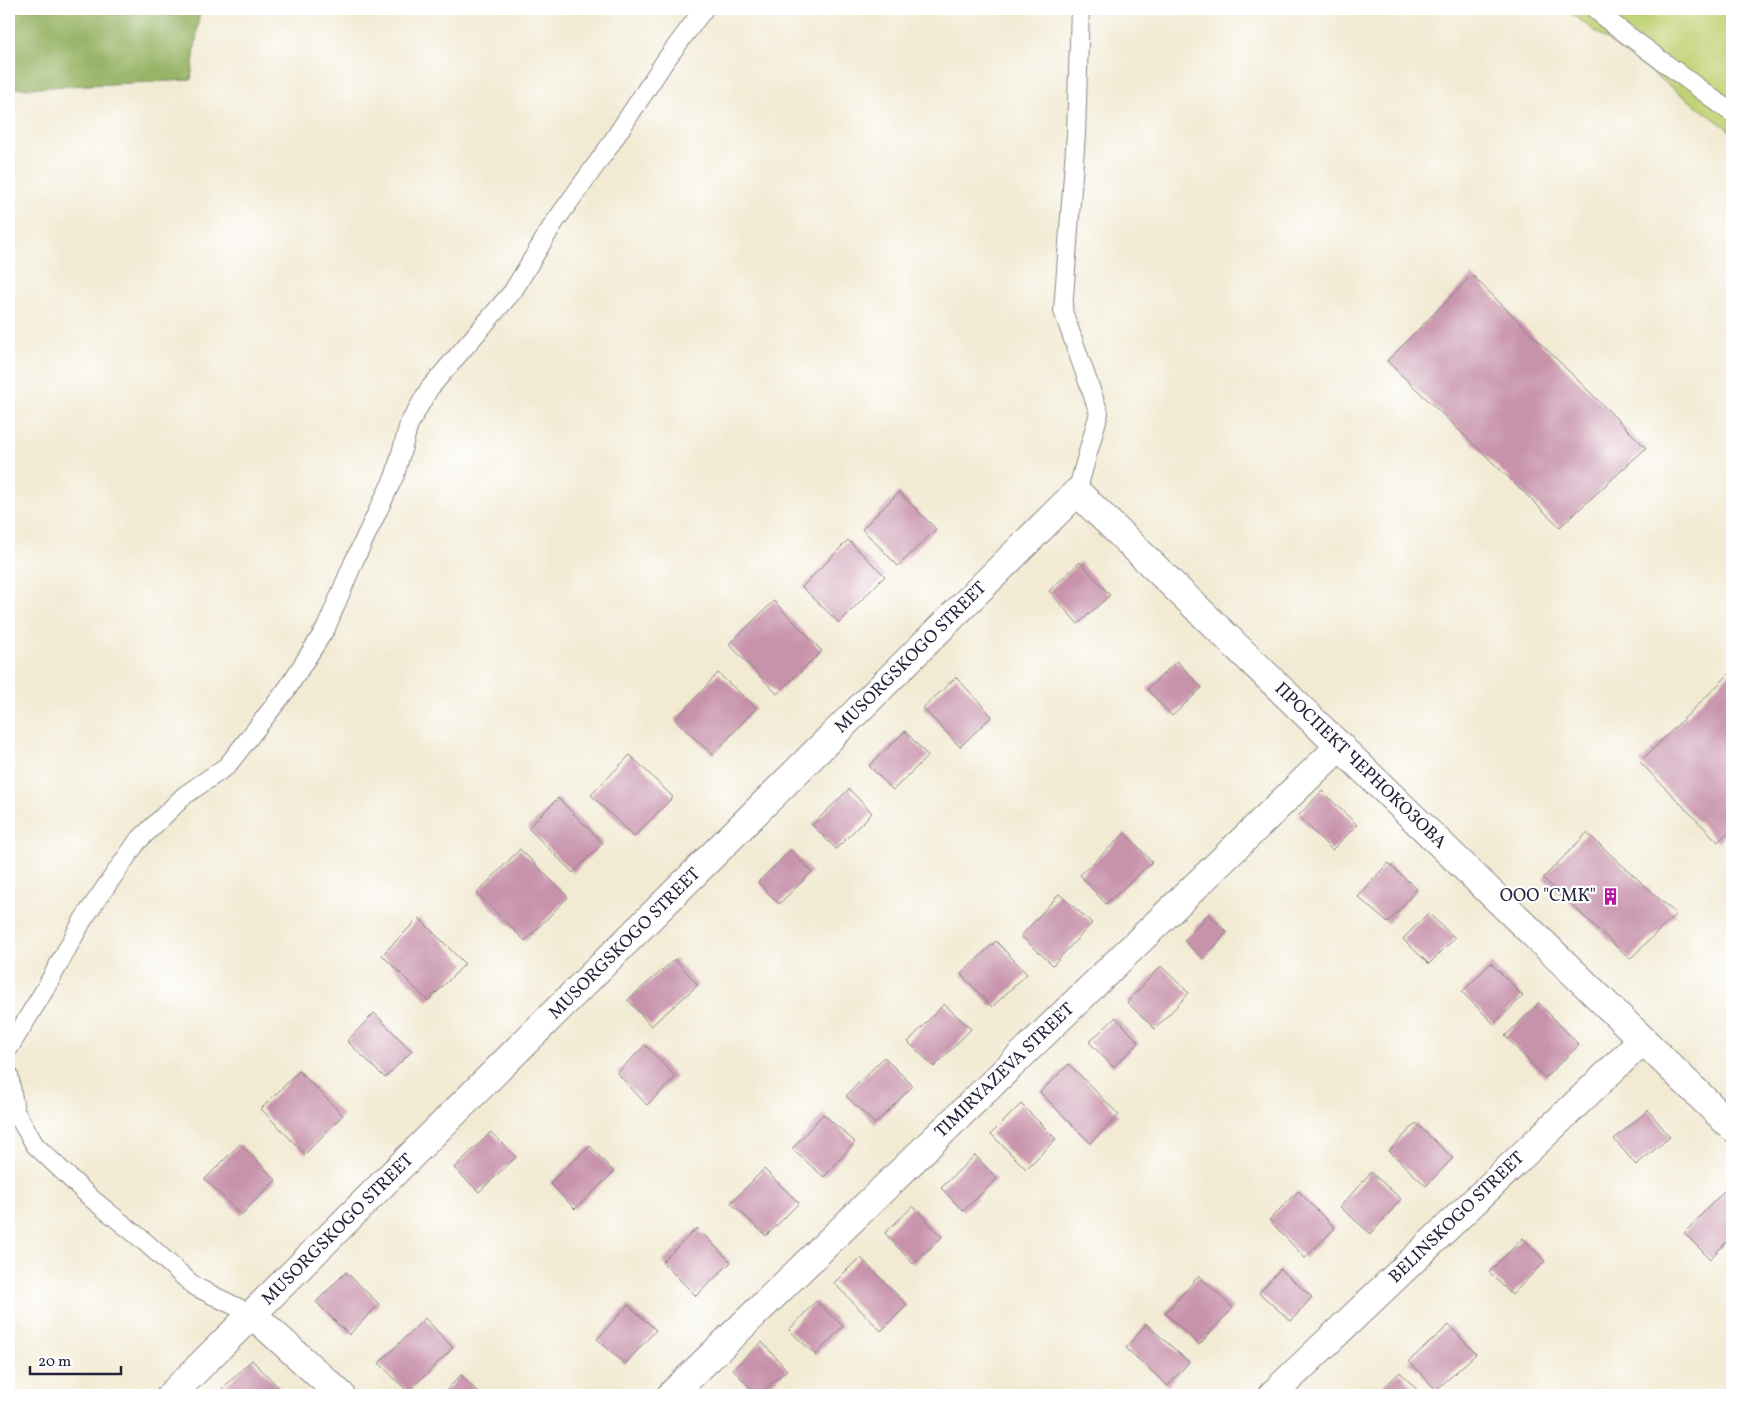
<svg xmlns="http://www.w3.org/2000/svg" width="1741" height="1404" viewBox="0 0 1741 1404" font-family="Vollkorn,serif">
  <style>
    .green { fill: #c0d275; stroke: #717a58 }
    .forest { fill: #98b466; stroke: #5d6b50 }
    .building { fill: #c793aa }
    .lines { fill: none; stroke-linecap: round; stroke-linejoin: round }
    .service-casing { stroke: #8a8687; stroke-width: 20 }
    .minor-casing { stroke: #8a8687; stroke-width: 30 }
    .tertiary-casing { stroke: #8a8687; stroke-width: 30 }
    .service { stroke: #fff; stroke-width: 18 }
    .minor { stroke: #fff; stroke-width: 28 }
    .tertiary { stroke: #fff; stroke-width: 28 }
    .labels { text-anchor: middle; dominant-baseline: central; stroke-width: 4.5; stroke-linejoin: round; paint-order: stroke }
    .street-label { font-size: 18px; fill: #22223b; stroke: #fff }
    .poi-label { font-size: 18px; fill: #22223b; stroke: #fff; text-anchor: end }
  </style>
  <rect width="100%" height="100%" fill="#fff"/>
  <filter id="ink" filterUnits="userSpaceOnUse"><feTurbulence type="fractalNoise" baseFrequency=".02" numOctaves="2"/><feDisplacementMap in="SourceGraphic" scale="10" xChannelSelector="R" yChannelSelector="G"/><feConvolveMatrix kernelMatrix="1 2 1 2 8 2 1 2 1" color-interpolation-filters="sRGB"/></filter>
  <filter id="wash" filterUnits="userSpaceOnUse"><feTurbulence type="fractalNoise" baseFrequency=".0096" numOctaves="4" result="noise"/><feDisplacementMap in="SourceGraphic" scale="20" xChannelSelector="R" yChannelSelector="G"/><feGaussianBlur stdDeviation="1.12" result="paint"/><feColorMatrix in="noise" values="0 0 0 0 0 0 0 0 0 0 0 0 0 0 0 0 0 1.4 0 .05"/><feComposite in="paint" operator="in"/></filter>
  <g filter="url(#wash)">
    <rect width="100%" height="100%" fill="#f2ead3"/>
    <polygon class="green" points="1565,9 1732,9 1732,132"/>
    <polygon class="forest" points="9,9 200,9 191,80 9,89"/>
    <g id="blocks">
      <g class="building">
        <polygon points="1472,275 1646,448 1560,527 1387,361"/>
        <polygon points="899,492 936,529 898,566 862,529"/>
        <polygon points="848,540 885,576 839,623 802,587"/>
        <polygon points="1080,562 1110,595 1078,624 1049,591"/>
        <polygon points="774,601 822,651 777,694 729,644"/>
        <polygon points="1177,661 1202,688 1172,716 1147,689"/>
        <polygon points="1732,671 1732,828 1718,842 1640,762"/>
        <polygon points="718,673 756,708 713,755 675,720"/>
        <polygon points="956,677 992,716 960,747 923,708"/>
        <polygon points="905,731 928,756 893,790 869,766"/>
        <polygon points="630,755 673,797 634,837 591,795"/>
        <polygon points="849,789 872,813 836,849 812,825"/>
        <polygon points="1322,791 1357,825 1332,850 1298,816"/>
        <polygon points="558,798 603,843 573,873 528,828"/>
        <polygon points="1125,833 1152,862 1106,904 1080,875"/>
        <polygon points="1587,833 1676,914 1630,959 1543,878"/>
        <polygon points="520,849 568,897 525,941 477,893"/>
        <polygon points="791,850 812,872 779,904 758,882"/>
        <polygon points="1388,863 1417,889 1388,923 1358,897"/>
        <polygon points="1059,894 1092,923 1053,965 1021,936"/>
        <polygon points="1428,913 1455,938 1429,964 1403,939"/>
        <polygon points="1208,914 1227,932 1204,959 1184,941"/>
        <polygon points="419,918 465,964 428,1001 382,955"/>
        <polygon points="996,941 1027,974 992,1007 961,974"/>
        <polygon points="675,959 698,985 651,1026 628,1000"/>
        <polygon points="1491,963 1523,996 1494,1024 1462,992"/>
        <polygon points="1161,966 1189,993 1155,1029 1127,1002"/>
        <polygon points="1539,1003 1579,1045 1545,1078 1505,1036"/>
        <polygon points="944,1004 971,1029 934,1067 908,1042"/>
        <polygon points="374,1013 412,1051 385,1078 347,1041"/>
        <polygon points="1116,1017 1139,1043 1113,1067 1089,1042"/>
        <polygon points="645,1045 676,1077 647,1105 617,1073"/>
        <polygon points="884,1057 913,1086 875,1124 846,1096"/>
        <polygon points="1069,1064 1119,1115 1090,1143 1040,1092"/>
        <polygon points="299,1071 343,1115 305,1154 261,1109"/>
        <polygon points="1021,1104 1056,1139 1026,1169 991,1134"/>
        <polygon points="1648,1110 1670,1137 1636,1165 1614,1139"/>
        <polygon points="823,1114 855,1142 824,1177 792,1149"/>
        <polygon points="1416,1123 1453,1158 1426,1186 1389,1151"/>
        <polygon points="491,1132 516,1157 479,1192 454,1168"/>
        <polygon points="240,1144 276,1180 241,1215 205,1179"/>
        <polygon points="590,1146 614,1172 575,1209 550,1183"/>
        <polygon points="975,1155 997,1179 963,1211 941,1188"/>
        <polygon points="764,1169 799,1203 766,1236 731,1203"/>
        <polygon points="1371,1172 1401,1199 1371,1234 1340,1207"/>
        <polygon points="1298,1191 1335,1228 1305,1258 1269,1220"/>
        <polygon points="1724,1191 1732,1198 1732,1236 1710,1259 1684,1233"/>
        <polygon points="913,1206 942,1237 913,1264 885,1233"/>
        <polygon points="697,1228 731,1262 696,1296 662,1262"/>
        <polygon points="1523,1238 1545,1261 1512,1295 1489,1272"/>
        <polygon points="860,1257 907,1305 881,1331 834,1283"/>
        <polygon points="1280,1269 1312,1297 1291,1321 1259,1293"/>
        <polygon points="346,1272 379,1304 349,1335 316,1302"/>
        <polygon points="1199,1276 1233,1308 1199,1345 1165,1313"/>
        <polygon points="816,1301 843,1326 816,1355 789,1330"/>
        <polygon points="628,1305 656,1330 625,1364 597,1339"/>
        <polygon points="425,1318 453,1348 408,1392 379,1363"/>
        <polygon points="1146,1324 1189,1362 1168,1386 1126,1348"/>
        <polygon points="1449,1325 1476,1354 1436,1390 1409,1361"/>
        <polygon points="762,1342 787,1370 758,1395 756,1395 733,1369"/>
        <polygon points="252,1360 285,1394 284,1395 216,1395"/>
        <polygon points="1400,1372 1422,1395 1376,1395"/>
        <polygon points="461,1375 481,1395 442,1395"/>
      </g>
    </g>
  </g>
  <g filter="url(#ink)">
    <use href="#blocks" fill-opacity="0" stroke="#8a8687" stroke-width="1"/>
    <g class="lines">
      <defs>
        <g id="service">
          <polyline points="1595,9 1606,19 1732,113"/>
          <polyline points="1077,492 1099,413 1063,311 1076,134 1080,9"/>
          <polyline points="9,1048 44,991 84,918 137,842 185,795 227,766 287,689 326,628 354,561 395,475 409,424 429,389 513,291 554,223 608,148 665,61 704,9"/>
          <polyline points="9,1075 15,1111 35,1145 92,1199 144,1241 194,1286 253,1315"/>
        </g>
        <g id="minor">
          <polyline points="253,1315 341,1395"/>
          <polyline points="171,1395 1077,492 1643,1040 1272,1395"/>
          <polyline points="671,1395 1340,746"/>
        </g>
        <polyline id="tertiary" points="1643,1040 1732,1127"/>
      </defs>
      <use href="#service" class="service-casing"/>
      <use href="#minor" class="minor-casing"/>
      <use href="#tertiary" class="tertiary-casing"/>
      <use href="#service" class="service"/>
      <use href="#minor" class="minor"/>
      <use href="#tertiary" class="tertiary"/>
    </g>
  </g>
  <defs>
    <symbol id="building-bare" viewBox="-9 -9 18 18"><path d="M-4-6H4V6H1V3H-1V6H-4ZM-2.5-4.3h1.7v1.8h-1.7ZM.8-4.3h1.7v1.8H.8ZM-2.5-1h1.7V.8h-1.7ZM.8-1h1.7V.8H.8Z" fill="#b5179e" stroke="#fff" stroke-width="2.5" paint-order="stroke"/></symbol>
  </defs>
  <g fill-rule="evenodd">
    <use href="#building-bare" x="1598" y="884" width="25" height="25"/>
  </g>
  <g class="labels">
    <g class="street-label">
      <text transform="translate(911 658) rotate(-45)">MUSORGSKOGO STREET</text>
      <text transform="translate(1360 766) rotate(44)">ПРОСПЕКТ ЧЕРНОКОЗОВА</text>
      <text transform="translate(625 944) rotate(-45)">MUSORGSKOGO STREET</text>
      <text transform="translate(1005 1071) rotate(-44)">TIMIRYAZEVA STREET</text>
      <text transform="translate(1457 1218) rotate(-44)">BELINSKOGO STREET</text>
      <text transform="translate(338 1230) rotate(-45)">MUSORGSKOGO STREET</text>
    </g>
    <g class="poi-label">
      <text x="1596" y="896">ООО "СМК"</text>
    </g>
  </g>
  <rect width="1741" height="1404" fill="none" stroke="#fff" stroke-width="30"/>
  <path d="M30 1366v8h91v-8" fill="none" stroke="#22223b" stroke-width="2.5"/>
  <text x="38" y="1366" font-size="15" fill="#22223b" stroke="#ffffff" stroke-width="4" paint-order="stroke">20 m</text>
</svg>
